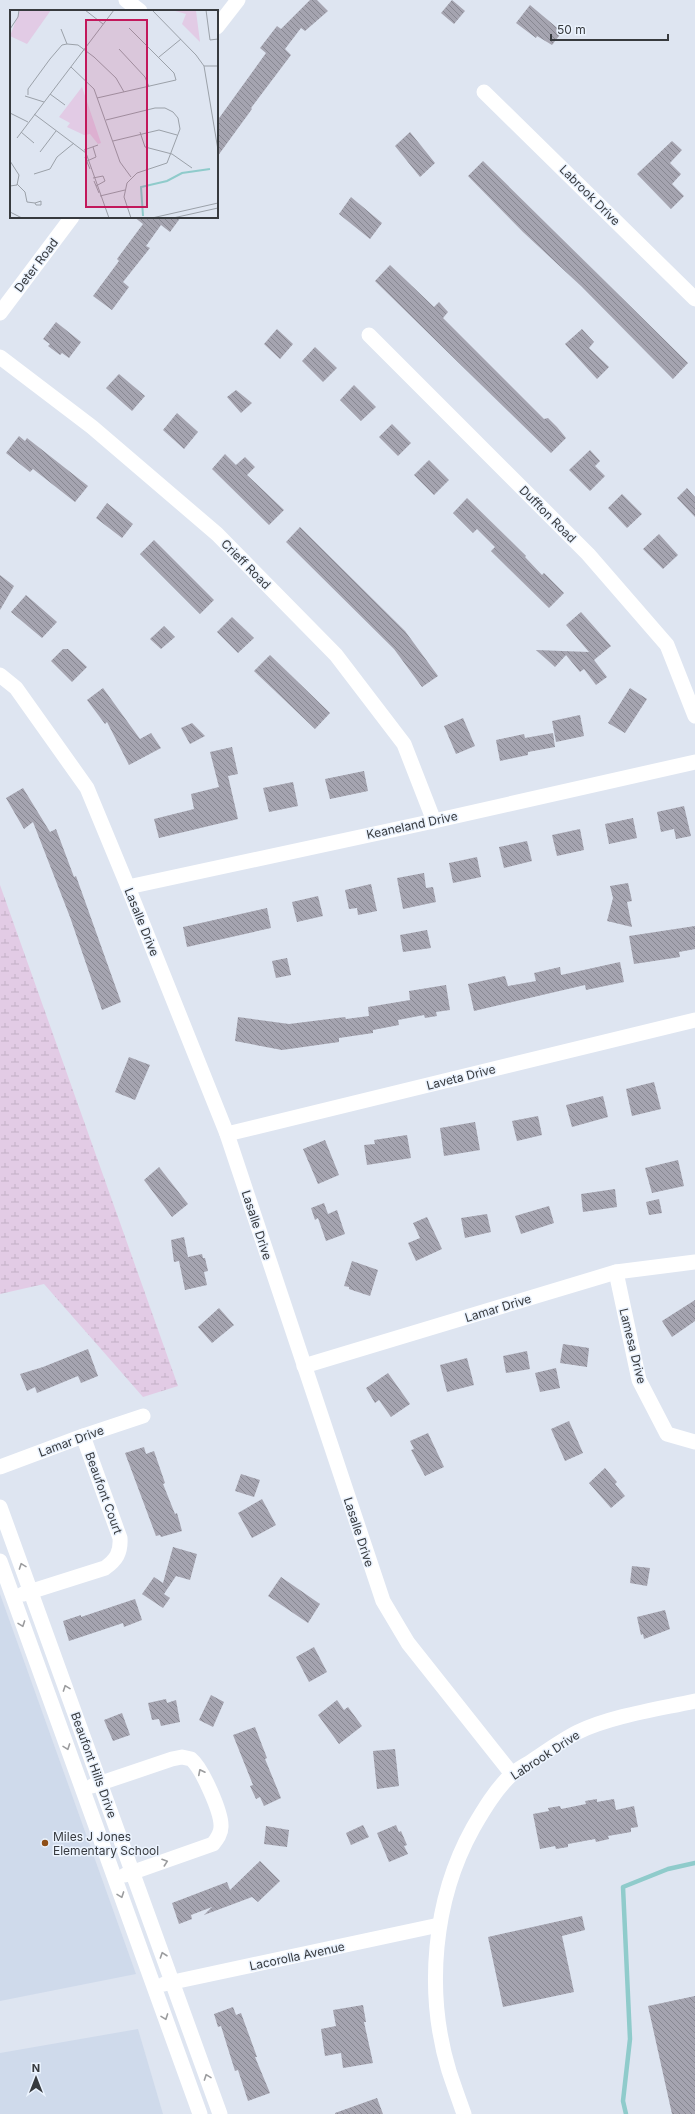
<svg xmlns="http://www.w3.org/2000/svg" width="695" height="2114" viewBox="0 0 695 2114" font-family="Inter,sans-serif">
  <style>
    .built { fill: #cfdaeb }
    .wetland { fill: url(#wetland-marsh) }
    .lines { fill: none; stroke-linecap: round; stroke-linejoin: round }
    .stream { stroke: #8fcbcb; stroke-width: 4.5 }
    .building { fill: url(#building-back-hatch) }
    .street { stroke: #fff; stroke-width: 15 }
    .oneway { stroke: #9b9c9e }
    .poi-dot { fill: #8e4e16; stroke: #ebf3fe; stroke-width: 1.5 }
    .labels { text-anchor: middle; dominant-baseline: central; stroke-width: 3; stroke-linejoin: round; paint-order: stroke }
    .street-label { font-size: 12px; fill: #373a3e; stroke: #ebf3fe }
    .poi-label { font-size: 12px; fill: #373a3e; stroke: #ebf3fe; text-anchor: start }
    .inset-river { fill: none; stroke: #8fcbcb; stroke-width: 2 }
    .inset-road { fill: none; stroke: #9ba1a9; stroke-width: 1 }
    .view { fill: #c2185b; fill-opacity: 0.15; stroke: #c2185b; stroke-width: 2 }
    .inset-edge { fill: none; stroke: #373a3e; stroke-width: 2 }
  </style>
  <defs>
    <pattern id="wetland-marsh" width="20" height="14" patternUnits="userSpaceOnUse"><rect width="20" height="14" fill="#e2cbe5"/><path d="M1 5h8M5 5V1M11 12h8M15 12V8" fill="none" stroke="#c2afc6"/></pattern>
    <pattern id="building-back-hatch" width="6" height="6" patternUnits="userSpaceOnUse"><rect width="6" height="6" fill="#a5a4b0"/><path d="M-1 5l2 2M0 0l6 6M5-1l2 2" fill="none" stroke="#878791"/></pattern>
  </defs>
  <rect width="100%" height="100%" fill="#dee5f1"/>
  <g class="built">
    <polygon points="0,1594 136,1974 0,2001"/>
    <polygon points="138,2029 163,2114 0,2114 0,2053"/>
  </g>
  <polygon class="wetland" points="0,885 178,1386 143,1397 44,1284 0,1294"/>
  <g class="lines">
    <polyline class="stream" points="626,2114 623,2101 630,2039 623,1887 668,1869 695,1863"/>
  </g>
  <g class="building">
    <polygon points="310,0 317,0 328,11 305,31 301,28 285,49 291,55 251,108 252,109 217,157 217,121 266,53 260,48 277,26 281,29"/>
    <polygon points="452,0 465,11 454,24 441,13"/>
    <polygon points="530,5 562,32 552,45 537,36 536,38 516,23"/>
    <polygon points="410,132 435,163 420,177 395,146"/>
    <polygon points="672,141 682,150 670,163 681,174 672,184 684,196 671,209 637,174"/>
    <polygon points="483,161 688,363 673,379 581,286 523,232 468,176"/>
    <polygon points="351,197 382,223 370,239 339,214"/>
    <polygon points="134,217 181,217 170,232 161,225 146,246 150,248 123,282 129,287 112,310 93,296 119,261 117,259 143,224"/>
    <polygon points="390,265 434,307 439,302 448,312 443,318 544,419 548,418 557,427 566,438 551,453 375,281"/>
    <polygon points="56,322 81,342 69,358 62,353 60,355 48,346 50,344 43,339"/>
    <polygon points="277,329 293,344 280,359 264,344"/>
    <polygon points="582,329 594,342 589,348 609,367 597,379 565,344"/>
    <polygon points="315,347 337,368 323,382 302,361"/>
    <polygon points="119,374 145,396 132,411 106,388"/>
    <polygon points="354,385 376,407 361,421 340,400"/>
    <polygon points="236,390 252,403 241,413 227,397"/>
    <polygon points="177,413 198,432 184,449 163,430"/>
    <polygon points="392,424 411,443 398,456 379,437"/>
    <polygon points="19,436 25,441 27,438 88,486 75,502 33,469 30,472 6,453"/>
    <polygon points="590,450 600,461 595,466 605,476 590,491 569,470"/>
    <polygon points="225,454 236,465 245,457 255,467 247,475 284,510 269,525 212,469"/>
    <polygon points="429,460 449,480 434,495 414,475"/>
    <polygon points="687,488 695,497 695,517 677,498"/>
    <polygon points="622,494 642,514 627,528 608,508"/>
    <polygon points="467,498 526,556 525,557 542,575 544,573 564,593 549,608 491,551 495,547 477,529 473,533 453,513"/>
    <polygon points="107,503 133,524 122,538 96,518"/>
    <polygon points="300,527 405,631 438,676 422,687 394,649 286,542"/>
    <polygon points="659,534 678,555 663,569 643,549"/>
    <polygon points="154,540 214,600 200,614 140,554"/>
    <polygon points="0,575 14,586 0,610"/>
    <polygon points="26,595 57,622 42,638 11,612"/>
    <polygon points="581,612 611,646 594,660 607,677 596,685 584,669 580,672 566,655 555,667 536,650 589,652 566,625"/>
    <polygon points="232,617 254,638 238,653 217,632"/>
    <polygon points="164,626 175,637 161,649 150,639"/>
    <polygon points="63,649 68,649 87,667 72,682 51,661"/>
    <polygon points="270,655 330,713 315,729 254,671"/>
    <polygon points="103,688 140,739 151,733 161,748 129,765 107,722 105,724 87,700"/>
    <polygon points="630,688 647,699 625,733 608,723"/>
    <polygon points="580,715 584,736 556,742 552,721"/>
    <polygon points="463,718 475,746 456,754 444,726"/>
    <polygon points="192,723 205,736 190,744 181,728"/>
    <polygon points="553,733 555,747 528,752 528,755 500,761 496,740 524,734 525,738"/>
    <polygon points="232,747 238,774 228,776 238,819 159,838 154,819 194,809 191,794 219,787 210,752"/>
    <polygon points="364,771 368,791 330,799 325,779"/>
    <polygon points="293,782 298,806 269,812 263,788"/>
    <polygon points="23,788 50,832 56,829 74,877 76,876 121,1002 102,1010 70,917 33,822 24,829 6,798"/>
    <polygon points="684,806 691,836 676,839 674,829 661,832 657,812"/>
    <polygon points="633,818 637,838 609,844 605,824"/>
    <polygon points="580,829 584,850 557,856 552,835"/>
    <polygon points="527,841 532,861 504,868 499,847"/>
    <polygon points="477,857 481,877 453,883 449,863"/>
    <polygon points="424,873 426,888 433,887 436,902 403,909 397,878"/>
    <polygon points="628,883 632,901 627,902 632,927 607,921 613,898 610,886"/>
    <polygon points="371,884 377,911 358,915 357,908 349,909 345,890"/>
    <polygon points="318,896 323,916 297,922 292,902"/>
    <polygon points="267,908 271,928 187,947 183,927"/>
    <polygon points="695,926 695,949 679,952 680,957 634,964 629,936"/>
    <polygon points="427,930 431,948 403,952 400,935"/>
    <polygon points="287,958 291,975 276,978 272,961"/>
    <polygon points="620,962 624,982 586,990 585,985 474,1011 468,984 505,976 508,986 536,981 534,973 560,967 561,975"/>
    <polygon points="446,985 450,1010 436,1012 437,1016 425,1018 424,1015 398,1020 399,1025 373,1030 373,1033 339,1038 339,1042 282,1050 235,1041 238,1017 289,1024 345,1017 346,1019 369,1016 368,1007 410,1000 409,991"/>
    <polygon points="129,1057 150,1065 135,1100 115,1092"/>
    <polygon points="654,1082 661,1109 632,1116 626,1089"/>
    <polygon points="603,1096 608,1117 572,1127 566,1105"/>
    <polygon points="538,1116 542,1135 517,1141 512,1121"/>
    <polygon points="475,1122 480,1150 444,1156 440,1128"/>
    <polygon points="407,1135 411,1158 367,1165 364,1145 375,1144 374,1140"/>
    <polygon points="325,1140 339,1175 318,1184 303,1149"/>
    <polygon points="678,1160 684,1186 652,1193 645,1168"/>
    <polygon points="159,1167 188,1204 172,1217 144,1180"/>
    <polygon points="615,1189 617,1207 583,1212 581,1194"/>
    <polygon points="659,1199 662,1213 649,1215 646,1202"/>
    <polygon points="324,1203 328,1214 337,1210 345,1234 326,1241 318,1218 315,1220 311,1208"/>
    <polygon points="549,1206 554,1223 521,1234 515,1216"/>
    <polygon points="487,1214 491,1232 465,1238 461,1218"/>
    <polygon points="427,1217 442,1249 416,1261 408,1243 420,1238 413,1223"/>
    <polygon points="184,1237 188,1257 202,1254 203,1258 205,1258 208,1271 204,1272 207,1285 185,1290 179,1261 174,1262 171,1240"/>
    <polygon points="352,1261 378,1270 370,1296 349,1289 349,1287 344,1286"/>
    <polygon points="695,1300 695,1321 672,1337 662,1321"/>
    <polygon points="219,1308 234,1325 212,1343 198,1327"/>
    <polygon points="563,1344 589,1348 587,1367 560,1363"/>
    <polygon points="88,1349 98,1376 81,1383 78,1376 37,1393 35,1387 27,1391 20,1374 43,1367"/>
    <polygon points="527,1351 530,1369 506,1373 503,1356"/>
    <polygon points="467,1358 474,1385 447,1392 440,1365"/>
    <polygon points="556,1368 560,1388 540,1392 535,1373"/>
    <polygon points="388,1373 410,1404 391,1417 379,1400 375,1403 366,1388"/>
    <polygon points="569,1421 583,1453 565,1461 551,1429"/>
    <polygon points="428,1433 444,1467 425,1476 411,1450 414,1449 410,1441"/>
    <polygon points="144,1447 146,1454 154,1451 165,1483 163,1484 175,1514 177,1513 182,1531 161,1537 160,1535 156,1536 125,1453"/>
    <polygon points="605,1468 617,1482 615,1484 625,1496 611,1508 589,1483"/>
    <polygon points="241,1474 260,1480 254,1497 235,1491"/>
    <polygon points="262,1499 276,1525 252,1538 238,1513"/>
    <polygon points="173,1547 197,1554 190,1580 176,1576 164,1594 170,1598 163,1608 142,1594 154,1577 163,1583"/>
    <polygon points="632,1566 650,1568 647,1586 630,1583"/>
    <polygon points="281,1577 320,1604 308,1623 268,1596"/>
    <polygon points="135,1599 142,1620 124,1627 123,1623 69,1641 63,1621 81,1615 81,1617"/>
    <polygon points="665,1610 670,1629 644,1639 643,1634 641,1635 637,1617"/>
    <polygon points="314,1647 327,1672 309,1682 296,1657"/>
    <polygon points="211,1695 224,1702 213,1727 199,1720"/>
    <polygon points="166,1699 167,1703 176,1700 180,1722 161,1726 159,1719 152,1720 148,1703"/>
    <polygon points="337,1700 344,1710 348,1707 362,1726 339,1744 318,1715"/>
    <polygon points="122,1713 130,1735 113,1741 104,1720"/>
    <polygon points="255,1727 267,1758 265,1759 281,1798 264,1806 260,1797 256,1799 250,1786 253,1785 233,1735"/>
    <polygon points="395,1749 399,1786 377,1789 373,1751"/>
    <polygon points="597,1799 597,1802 614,1799 616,1810 634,1806 638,1827 631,1828 631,1832 608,1836 609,1839 596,1842 595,1839 568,1844 568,1847 556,1849 555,1846 540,1849 533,1814 549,1811 548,1808 560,1806 561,1809 586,1804 585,1801"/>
    <polygon points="363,1825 369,1837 351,1845 346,1833"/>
    <polygon points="396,1825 399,1832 401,1831 407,1845 404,1846 408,1854 389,1862 377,1833"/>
    <polygon points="266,1826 289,1830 287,1847 264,1844"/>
    <polygon points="260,1861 280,1881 258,1902 252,1897 204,1915 212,1907 191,1915 192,1919 179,1924 172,1903 227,1882 230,1890"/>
    <polygon points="582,1916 585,1930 562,1936 574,1992 503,2007 488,1937"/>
    <polygon points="695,1996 695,2114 672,2114 648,2006"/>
    <polygon points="363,2005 366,2022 364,2022 373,2063 343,2068 341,2053 325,2056 321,2029 336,2026 333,2010"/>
    <polygon points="233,2007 236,2015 241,2013 257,2057 255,2057 270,2093 248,2101 238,2070 235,2071 221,2026 218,2027 214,2014"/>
    <polygon points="377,2098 383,2114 335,2114 335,2113"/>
  </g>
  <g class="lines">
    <g class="street">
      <polyline points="126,0 140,11"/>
      <polyline points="217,27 238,0"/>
      <polyline points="484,92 695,299"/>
      <polyline points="0,313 72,217"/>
      <polyline points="369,335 588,554 667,645 695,716"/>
      <polyline points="0,357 92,427 217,534 336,655 404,744 434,821"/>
      <polyline points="0,675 16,688 87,788 128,887 227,1134 383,1601 408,1643 512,1774"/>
      <polyline points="128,887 434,821 695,762"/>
      <polyline points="227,1134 695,1020"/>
      <polyline points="616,1272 639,1380 667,1434 695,1442"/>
      <polyline points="304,1366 616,1272 695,1262"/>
      <polyline points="0,1467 83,1436 143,1416"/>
      <polyline points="0,1507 220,2114"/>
      <polyline points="0,1561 200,2114"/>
      <path d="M23 1594 105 1568C116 1560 121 1553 120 1538L83 1436"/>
      <path d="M92 1786 172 1759 182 1757 191 1759C202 1768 222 1813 221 1827 221 1834 217 1839 213 1844L125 1875"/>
      <polyline points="164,1984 439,1925"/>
      <path d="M464 2114C459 2100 454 2086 449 2071 425 1992 433 1900 473 1828 484 1809 496 1789 512 1774 518 1769 526 1765 532 1761 547 1751 562 1740 578 1732 611 1716 659 1709 695 1701"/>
    </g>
  </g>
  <defs><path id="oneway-chevron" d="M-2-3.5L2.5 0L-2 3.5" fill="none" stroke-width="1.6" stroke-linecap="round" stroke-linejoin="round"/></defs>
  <g class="oneway">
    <use href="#oneway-chevron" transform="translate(22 1566) rotate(-110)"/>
    <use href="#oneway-chevron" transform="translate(22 1624) rotate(70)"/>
    <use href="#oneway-chevron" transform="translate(66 1688) rotate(-110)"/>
    <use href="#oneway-chevron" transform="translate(67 1747) rotate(70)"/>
    <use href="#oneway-chevron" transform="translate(201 1772) rotate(-117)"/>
    <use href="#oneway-chevron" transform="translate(165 1862) rotate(-19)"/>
    <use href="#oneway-chevron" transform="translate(121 1895) rotate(70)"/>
    <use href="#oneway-chevron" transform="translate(163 1955) rotate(-109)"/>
    <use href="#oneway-chevron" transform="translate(165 2017) rotate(70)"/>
    <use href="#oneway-chevron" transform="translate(207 2077) rotate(-110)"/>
  </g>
  <circle class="poi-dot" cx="45" cy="1843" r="4"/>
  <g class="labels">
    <g class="street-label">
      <text transform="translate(590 195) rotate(45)">Labrook Drive</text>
      <text transform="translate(36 265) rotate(-53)">Deter Road</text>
      <text transform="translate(548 514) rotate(45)">Duffton Road</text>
      <text transform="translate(246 564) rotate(45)">Crieff Road</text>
      <text transform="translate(412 825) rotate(-12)">Keaneland Drive</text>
      <text transform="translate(142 922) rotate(68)">Lasalle Drive</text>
      <text transform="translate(461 1077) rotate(-14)">Laveta Drive</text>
      <text transform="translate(257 1225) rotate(72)">Lasalle Drive</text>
      <text transform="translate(498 1308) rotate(-17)">Lamar Drive</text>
      <text transform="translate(633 1346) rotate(76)">Lamesa Drive</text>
      <text transform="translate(71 1441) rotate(-20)">Lamar Drive</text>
      <text transform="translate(104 1493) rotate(70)">Beaufont Court</text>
      <text transform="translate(359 1532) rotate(72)">Lasalle Drive</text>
      <text transform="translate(545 1755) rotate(-33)">Labrook Drive</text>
      <text transform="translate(94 1765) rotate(70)">Beaufont Hills Drive</text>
      <text transform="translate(297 1956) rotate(-12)">Lacorolla Avenue</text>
    </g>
    <g class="poi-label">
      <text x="53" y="1836">Miles J Jones<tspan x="53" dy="14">Elementary School</tspan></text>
    </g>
  </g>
  <g transform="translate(10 10)">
    <rect width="208" height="208" fill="#dee5f1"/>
    <path d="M10 0H41L17 34 0 26Z" fill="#e2cbe5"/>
    <path d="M186 0V1L190 32 172 14 176 4 165 1Z" fill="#e2cbe5"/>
    <path d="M72 77 91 133 88 134 80 124 74 125 57 117 60 113 49 107Z" fill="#e2cbe5"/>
    <path class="inset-river" d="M133 206 131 177 157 171 172 163 200 159"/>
    <path class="inset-road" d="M75 0 93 14M142 0 186 45 194 56 208 140M196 0 200 30 208 29M0 19 8 7 9 0M51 19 57 34M109 39 135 67 139 77M149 47 171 29M194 56H208M61 57 84 79 110 152 121 167M40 84 55 95M18 85V79L40 49 52 35 57 34 68 35 84 47 106 68 114 82M15 86 34 92M87 88 166 70 164 63 119 18M0 103 18 112M24 104 76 143 99 208M96 110 145 98H155L163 102 168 108 170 119 157 153 127 163 117 173 114 187 121 208M11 122 24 133M130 122 135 137 162 144 182 158M7 128 104 0M103 131 149 120 167 125M74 140 88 135M30 142 46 121M75 147 80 159M0 151 9 165 7 175 0 176M77 151 86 147 83 137M24 164 40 159 47 147 64 133M83 168 93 166 95 171 86 176M84 171 89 183M7 174 15 182 17 192 25 193M90 186 115 180M31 191V195H26L25 193ZM0 202 12 208M142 208 208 193M163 208 208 198"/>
    <path class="view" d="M76 10H137V197H76Z"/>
    <rect width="208" height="208" class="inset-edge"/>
  </g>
  <g transform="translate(36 2078)" stroke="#ebf3fe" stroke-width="3" paint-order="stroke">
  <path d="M0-3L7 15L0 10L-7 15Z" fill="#373a3e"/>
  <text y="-6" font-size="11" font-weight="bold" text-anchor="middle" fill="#373a3e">N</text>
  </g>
  <path d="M551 34v6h117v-6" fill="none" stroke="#373a3e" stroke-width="2"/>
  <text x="557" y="34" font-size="12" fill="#373a3e" stroke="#ebf3fe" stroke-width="3" paint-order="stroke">50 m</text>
</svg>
